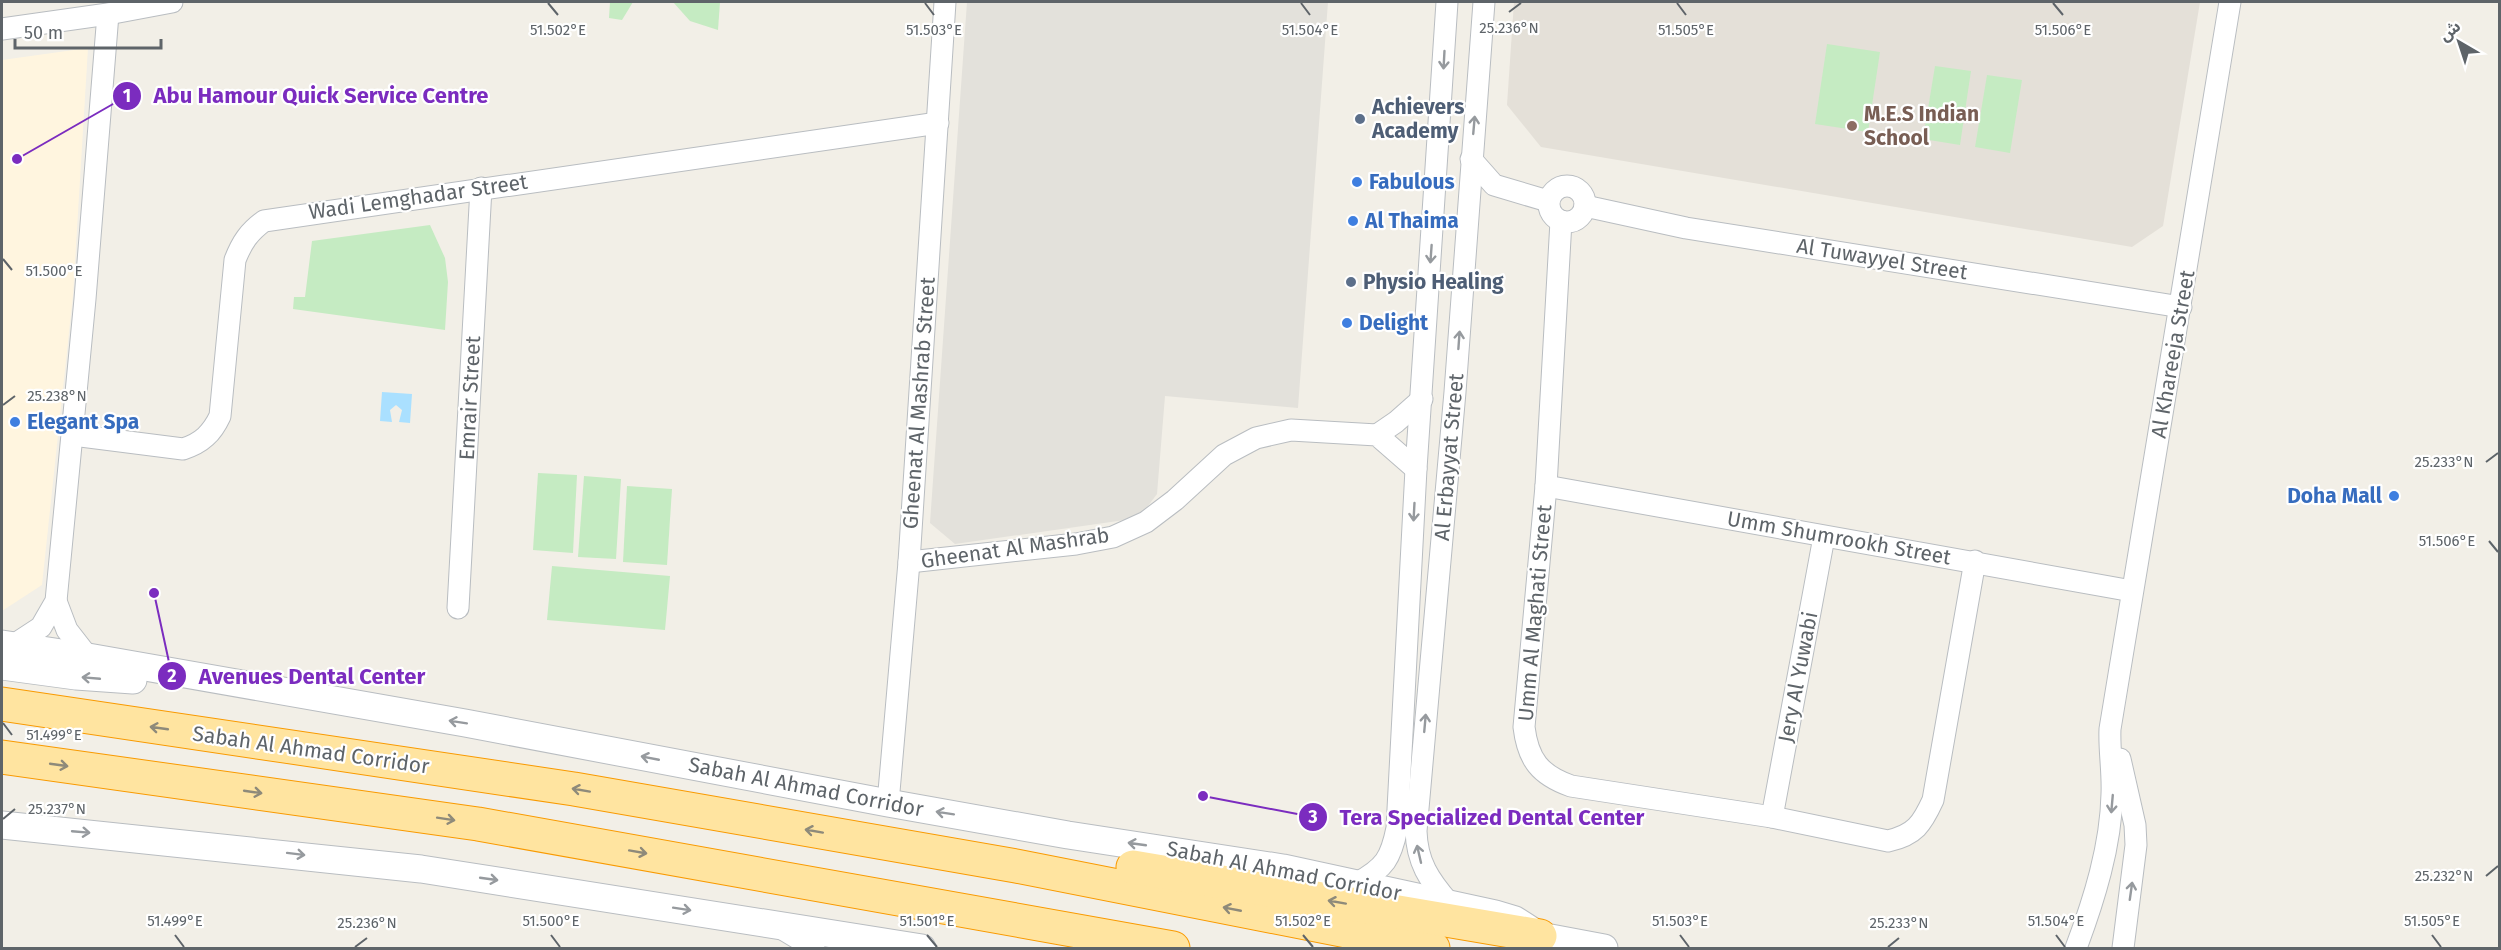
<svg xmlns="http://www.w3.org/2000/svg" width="2501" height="950" viewBox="0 0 2501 950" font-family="'Fira Sans','Noto Sans Arabic',sans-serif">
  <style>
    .commercial { fill: #fff5df }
    .industrial { fill: #e3e1db }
    .education { fill: #e4e0d8 }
    .green { fill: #c5ebc2 }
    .water { fill: #aae0ff }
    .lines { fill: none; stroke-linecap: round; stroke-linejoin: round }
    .minor-casing { stroke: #b9bdc1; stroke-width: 23 }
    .tertiary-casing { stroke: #b9bdc1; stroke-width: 29 }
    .trunk-casing { stroke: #f99a00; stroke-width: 35 }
    .minor { stroke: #fff; stroke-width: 21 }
    .tertiary { stroke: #fff; stroke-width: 27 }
    .trunk { stroke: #ffe4a0; stroke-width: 33 }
    .oneway { stroke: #969a9e }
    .oneway2 { stroke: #8e8a7a }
    .ticks { fill: none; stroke: #5e6469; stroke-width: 2 }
    .service-dot { fill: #5c6f8a; stroke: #fff; stroke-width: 2 }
    .education-dot { fill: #8d6e63; stroke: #fff; stroke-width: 2 }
    .shop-dot { fill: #3f7fe0; stroke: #fff; stroke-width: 2 }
    .labels { text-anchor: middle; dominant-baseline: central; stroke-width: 4.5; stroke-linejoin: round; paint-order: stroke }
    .service-label { font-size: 21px; font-weight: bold; fill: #4e5e75; stroke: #fff; text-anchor: start }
    .education-label { font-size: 21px; font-weight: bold; fill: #785e54; stroke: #fff; text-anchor: start }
    .shop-label { font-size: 21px; font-weight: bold; fill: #366cbe; stroke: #fff; text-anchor: start }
    .street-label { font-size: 21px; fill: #5e6469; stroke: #fff }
    .ticks-label { font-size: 15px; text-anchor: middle; fill: #5e6469; stroke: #fff; stroke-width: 4.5; stroke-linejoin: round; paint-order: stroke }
    .leader { fill: none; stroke: #7b2cbf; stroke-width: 2 }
    .callout-dot { fill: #7b2cbf; stroke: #fff; stroke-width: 2 }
    .mark-label { font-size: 18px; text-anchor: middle; font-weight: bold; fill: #fff }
    .callout-label { font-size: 22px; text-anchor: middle; font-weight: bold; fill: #7b2cbf; stroke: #fff; stroke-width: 4.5; stroke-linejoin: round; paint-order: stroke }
  </style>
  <rect width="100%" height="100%" fill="#f2efe7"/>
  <polygon class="commercial" points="88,48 73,295 42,585 2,611 2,60"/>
  <polygon class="industrial" points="967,2 1328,2 1298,408 1165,396 1157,494 1139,518 955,544 930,523"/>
  <polygon class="education" points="1514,2 2200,2 2163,226 2132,247 1541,147 1507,105"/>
  <g class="green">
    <polygon points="610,2 633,2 622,20 609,18"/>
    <polygon points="673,2 720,2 718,30 690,21"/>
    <polygon points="1827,44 1880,52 1868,132 1815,124"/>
    <polygon points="1935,66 1971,71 1960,145 1923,139"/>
    <polygon points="1987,75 2022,80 2010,153 1975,147"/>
    <polygon points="430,225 445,258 448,282 445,330 293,309 294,297 305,297 312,241"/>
    <polygon points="538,473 577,475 573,553 533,550"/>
    <polygon points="584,476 621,479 616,559 578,557"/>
    <polygon points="627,486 672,489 667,565 623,562"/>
    <polygon points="552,566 670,576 665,630 547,620"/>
  </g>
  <polygon class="water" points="382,392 412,394 410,423 399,422 402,410 396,405 390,410 392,422 380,421"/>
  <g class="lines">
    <defs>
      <g id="minor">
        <polyline points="2,29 108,14 172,2"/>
        <polyline points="1471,159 1494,185 1548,201"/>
        <circle cx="1567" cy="204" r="18"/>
        <polyline points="1585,206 1686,228 2181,307"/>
        <path d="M1561 221 1546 486 1524 727C1528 760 1540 775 1571 786L1772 817 1888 841C1915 835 1922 824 1933 800L1975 561"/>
        <path d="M73 435 183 449C202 443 212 433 220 416L235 260C242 242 249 232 264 221L938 123"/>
        <polyline points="1377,435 1396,422 1422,399"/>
        <polyline points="1546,486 2132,591"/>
        <polyline points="909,562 1076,544 1113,537 1146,522 1175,500 1224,455 1256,438 1291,430 1377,435 1416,469"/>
        <polyline points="56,601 67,630 88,657"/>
        <polyline points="458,608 481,188"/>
        <polyline points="12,646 41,627 56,601 85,299 108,14"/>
        <polyline points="2120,759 2135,825 2136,845 2123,948"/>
        <polyline points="888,803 909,562 945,2"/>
        <polyline points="1772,817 1824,537"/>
        <path d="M1357 883C1385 868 1391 858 1397 828L1416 469 1447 2"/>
        <path d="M1449 903C1429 880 1417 862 1416 831L1455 392 1484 2"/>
        <polyline points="784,930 814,948"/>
        <path d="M2076 948C2094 900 2111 846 2112 794 2113 772 2109 750 2110 729L2230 2"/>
      </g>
      <g id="tertiary">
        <polyline points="2,644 88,657 465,723 888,803 1068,835 1283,868 1495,914 1515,920 1540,936 1604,948"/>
        <polyline points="2,666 76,676 133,680"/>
        <polyline points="2,825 421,869 922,948"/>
      </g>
      <g id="trunk">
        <polyline points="2,704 574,789 1016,866 1433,948"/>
        <polyline points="2,757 478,824 1173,948"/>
        <polyline points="1133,867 1540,936"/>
      </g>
    </defs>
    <use href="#minor" class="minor-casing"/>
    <use href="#tertiary" class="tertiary-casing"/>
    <use href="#trunk" class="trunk-casing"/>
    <use href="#minor" class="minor"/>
    <use href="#tertiary" class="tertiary"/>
    <use href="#trunk" class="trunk"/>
  </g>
  <defs><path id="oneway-shaft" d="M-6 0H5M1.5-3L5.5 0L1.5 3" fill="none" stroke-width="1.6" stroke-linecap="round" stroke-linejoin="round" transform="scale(1.5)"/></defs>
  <g class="oneway">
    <use href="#oneway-shaft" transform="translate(1444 60) rotate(93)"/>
    <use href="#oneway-shaft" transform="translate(1474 125) rotate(-85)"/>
    <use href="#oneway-shaft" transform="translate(1431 254) rotate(94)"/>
    <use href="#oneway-shaft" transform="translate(1459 340) rotate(-86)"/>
    <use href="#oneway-shaft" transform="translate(1414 512) rotate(93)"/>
    <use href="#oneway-shaft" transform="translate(91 678) rotate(-175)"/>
    <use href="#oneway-shaft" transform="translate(458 722) rotate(-171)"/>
    <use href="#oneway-shaft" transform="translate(1425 723) rotate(-85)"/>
    <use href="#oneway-shaft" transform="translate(650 758) rotate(-169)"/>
    <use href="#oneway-shaft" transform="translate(2112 804) rotate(95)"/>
    <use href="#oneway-shaft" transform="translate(945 813) rotate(-171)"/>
    <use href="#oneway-shaft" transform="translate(81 832) rotate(5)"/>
    <use href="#oneway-shaft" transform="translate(1137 844) rotate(-172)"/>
    <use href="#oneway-shaft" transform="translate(296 854) rotate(7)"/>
    <use href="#oneway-shaft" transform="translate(1419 854) rotate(-103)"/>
    <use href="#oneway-shaft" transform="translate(489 879) rotate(8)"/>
    <use href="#oneway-shaft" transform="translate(2131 891) rotate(-82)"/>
    <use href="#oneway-shaft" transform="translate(682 909) rotate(9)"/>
  </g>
  <g class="oneway2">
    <use href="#oneway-shaft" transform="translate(159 728) rotate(-172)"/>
    <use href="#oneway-shaft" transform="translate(59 765) rotate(8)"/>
    <use href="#oneway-shaft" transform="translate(581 790) rotate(-170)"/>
    <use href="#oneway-shaft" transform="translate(253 792) rotate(8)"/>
    <use href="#oneway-shaft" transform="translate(446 819) rotate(9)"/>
    <use href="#oneway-shaft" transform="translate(814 831) rotate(-170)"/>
    <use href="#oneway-shaft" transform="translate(638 852) rotate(10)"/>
    <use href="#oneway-shaft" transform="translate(1337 902) rotate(-170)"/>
    <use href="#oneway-shaft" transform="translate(1232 909) rotate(-169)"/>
  </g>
  <path class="ticks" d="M548 3 558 15M925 3 934 15M1301 3 1310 15M1677 3 1686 15M2053 3 2063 15M1509 12 1521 3M3 259 12 270M3 405 15 396M2486 462 2498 453M2489 541 2498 552M3 723 12 735M3 819 15 809M2486 876 2498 866M175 935 184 947M551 935 560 947M927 935 937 947M1303 935 1313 947M1680 935 1689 947M2056 935 2065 947M2432 935 2441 947M355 947 367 938M1888 947 1899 938"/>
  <g class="service-dot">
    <circle cx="1360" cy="119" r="6"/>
    <circle cx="1351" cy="282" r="6"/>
  </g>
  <circle class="education-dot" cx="1852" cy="126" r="6"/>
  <g class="shop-dot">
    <circle cx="1357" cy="182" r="6"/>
    <circle cx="1353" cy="221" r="6"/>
    <circle cx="1347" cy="323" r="6"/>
    <circle cx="15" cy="422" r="6"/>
    <circle cx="2394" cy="496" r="6"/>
  </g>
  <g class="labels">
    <g class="service-label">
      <text x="1372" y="107">Achievers<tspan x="1372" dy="24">Academy</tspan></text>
      <text x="1363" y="282">Physio Healing</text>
    </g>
    <g class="education-label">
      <text x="1864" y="114">M.E.S Indian<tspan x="1864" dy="24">School</tspan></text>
    </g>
    <g class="shop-label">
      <text x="1369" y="182">Fabulous</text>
      <text x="1365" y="221">Al Thaima</text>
      <text x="1359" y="323">Delight</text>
      <text x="27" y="422">Elegant Spa</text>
      <text x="2382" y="496" text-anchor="end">Doha Mall</text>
    </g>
    <g class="street-label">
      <text transform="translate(418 197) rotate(-8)">Wadi Lemghadar Street</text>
      <text transform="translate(1882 259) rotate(9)">Al Tuwayyel Street</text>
      <text transform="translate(2173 354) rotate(-80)">Al Khareeja Street</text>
      <text transform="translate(470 398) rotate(-87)">Emrair Street</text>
      <text transform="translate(919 403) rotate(-86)">Gheenat Al Mashrab Street</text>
      <text transform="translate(1449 457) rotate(-85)">Al Erbayyat Street</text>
      <text transform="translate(1839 538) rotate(10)">Umm Shumrookh Street</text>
      <text transform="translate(1015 548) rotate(-8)">Gheenat Al Mashrab</text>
      <text transform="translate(1535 613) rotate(-85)">Umm Al Maghati Street</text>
      <text transform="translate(1798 677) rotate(-79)">Jery Al Yuwabi</text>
      <text transform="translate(311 750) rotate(8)">Sabah Al Ahmad Corridor</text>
      <text transform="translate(806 787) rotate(11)">Sabah Al Ahmad Corridor</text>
      <text transform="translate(1284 871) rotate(11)">Sabah Al Ahmad Corridor</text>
    </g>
  </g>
  <g class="ticks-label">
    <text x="1509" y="33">25.236°N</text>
    <text x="2063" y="35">51.506°E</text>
    <text x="558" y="35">51.502°E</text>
    <text x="934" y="35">51.503°E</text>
    <text x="1310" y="35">51.504°E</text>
    <text x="1686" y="35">51.505°E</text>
    <text x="54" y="276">51.500°E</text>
    <text x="57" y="401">25.238°N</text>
    <text x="2444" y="467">25.233°N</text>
    <text x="2447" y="546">51.506°E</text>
    <text x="54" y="740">51.499°E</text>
    <text x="57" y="814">25.237°N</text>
    <text x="2444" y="881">25.232°N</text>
    <text x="175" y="926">51.499°E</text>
    <text x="551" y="926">51.500°E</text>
    <text x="927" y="926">51.501°E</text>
    <text x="1303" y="926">51.502°E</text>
    <text x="1680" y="926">51.503°E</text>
    <text x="2056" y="926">51.504°E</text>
    <text x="2432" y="926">51.505°E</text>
    <text x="367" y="928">25.236°N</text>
    <text x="1899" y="928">25.233°N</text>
  </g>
  <path class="leader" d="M17 159L127 96M154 593L172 676M1203 796L1313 817"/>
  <g class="callout-dot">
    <circle cx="17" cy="159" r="6"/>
    <circle cx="154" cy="593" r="6"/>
    <circle cx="1203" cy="796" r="6"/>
    <circle cx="127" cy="96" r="15"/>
    <circle cx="172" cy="676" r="15"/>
    <circle cx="1313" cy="817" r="15"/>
  </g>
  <g class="mark-label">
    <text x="127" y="102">1</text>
    <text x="172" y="682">2</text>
    <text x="1313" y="823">3</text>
  </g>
  <g class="callout-label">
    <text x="321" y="103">Abu Hamour Quick Service Centre</text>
    <text x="312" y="684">Avenues Dental Center</text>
    <text x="1492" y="825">Tera Specialized Dental Center</text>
  </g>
  <rect width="2501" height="950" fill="none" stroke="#5e6469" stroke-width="6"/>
  <g transform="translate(2459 42) rotate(321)" stroke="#ffffff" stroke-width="4.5" paint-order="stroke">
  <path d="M0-4.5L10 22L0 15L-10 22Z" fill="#5e6469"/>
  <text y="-9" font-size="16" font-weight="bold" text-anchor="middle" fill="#5e6469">ش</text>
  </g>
  <path d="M15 39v9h146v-9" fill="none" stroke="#5e6469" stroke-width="3"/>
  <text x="24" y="39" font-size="18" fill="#5e6469" stroke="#ffffff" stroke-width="4.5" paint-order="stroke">50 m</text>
</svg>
